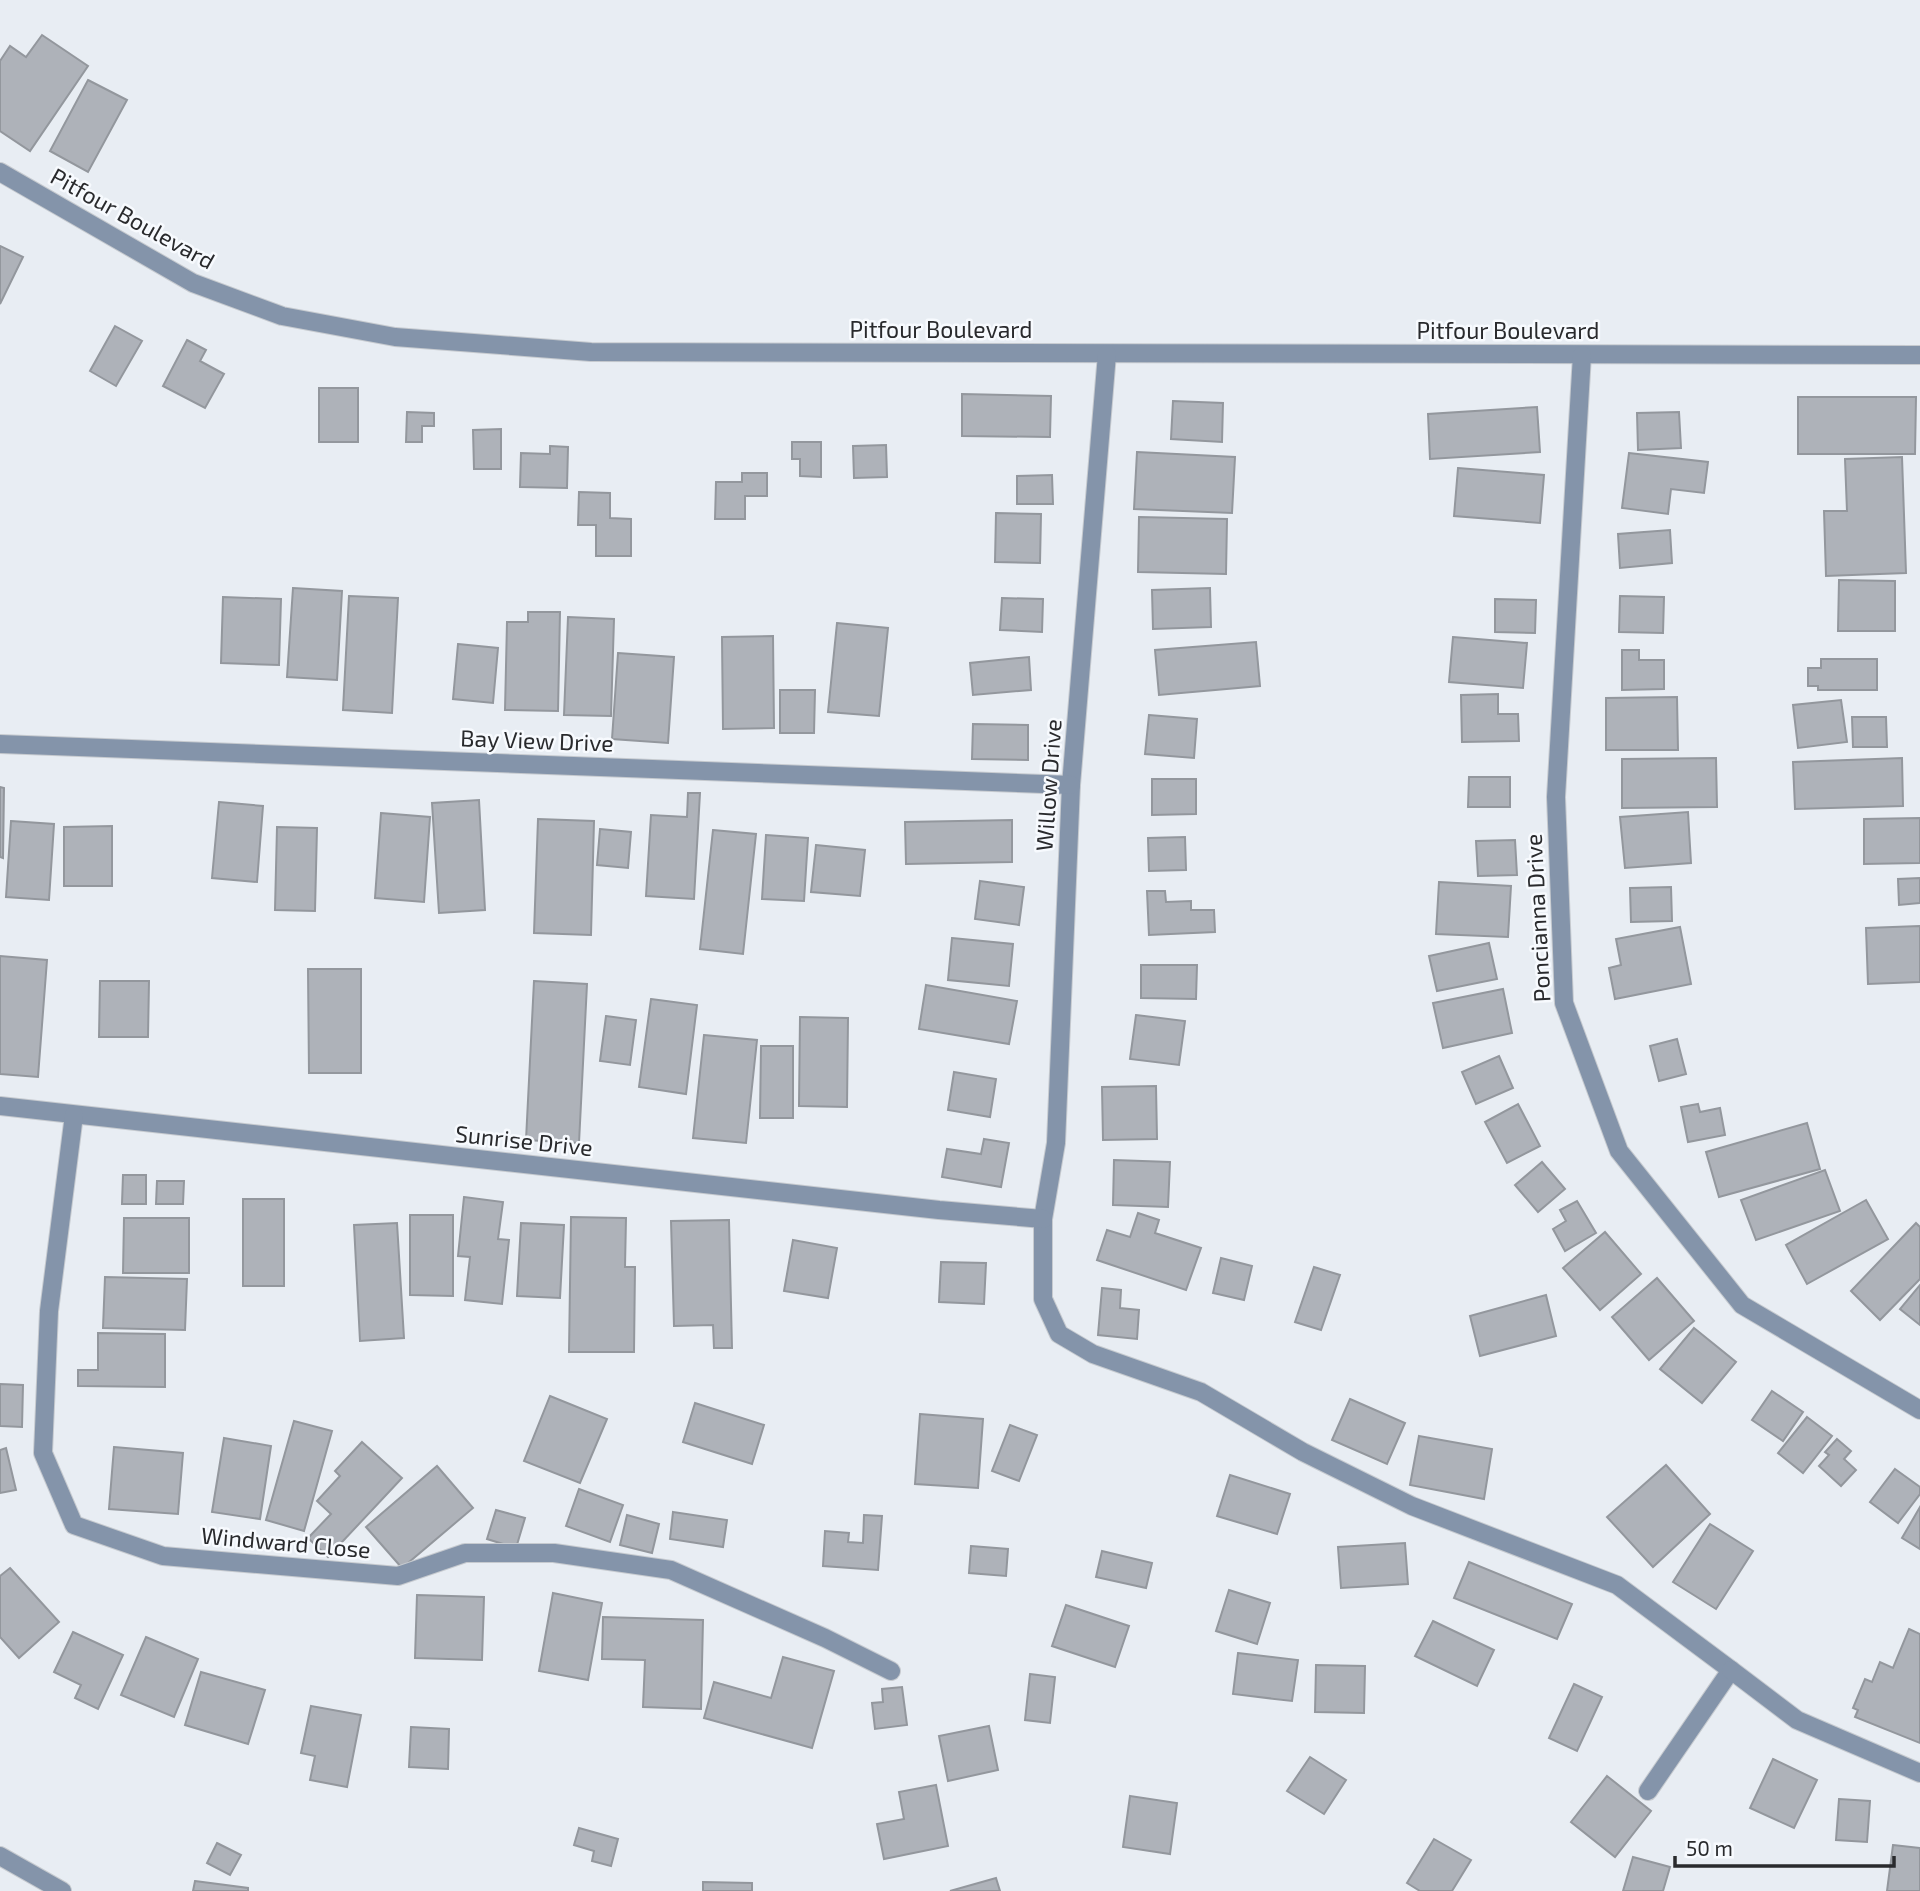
<svg xmlns="http://www.w3.org/2000/svg" width="1920" height="1891" viewBox="0 0 1920 1891" font-family="'Exo 2',sans-serif">
  <style>
    .building { fill: #aeb2b9; stroke: #93979d; stroke-width: 2 }
    .lines { fill: none; stroke-linecap: round; stroke-linejoin: round }
    .minor-casing { stroke: #c6cacf; stroke-width: 20 }
    .minor { stroke: #8494aa; stroke-width: 18 }
    .labels { text-anchor: middle; dominant-baseline: central; stroke-width: 5; stroke-linejoin: round; paint-order: stroke }
    .street-label { font-size: 23px; fill: #292a2d; stroke: #f7fafe }
  </style>
  <rect width="100%" height="100%" fill="#e8edf3"/>
  <g class="building">
    <polygon points="42,35 88,66 30,151 0,131 0,61 10,46 26,57"/>
    <polygon points="88,80 127,100 88,172 50,151"/>
    <polygon points="0,246 23,257 0,304"/>
    <polygon points="115,326 142,341 116,386 90,371"/>
    <polygon points="187,340 206,350 200,361 224,374 205,408 163,386"/>
    <rect x="319" y="388" width="39" height="54"/>
    <polygon points="962,394 1051,396 1050,437 962,436"/>
    <polygon points="1798,397 1916,397 1915,454 1798,454"/>
    <polygon points="1173,401 1223,403 1222,442 1171,439"/>
    <polygon points="1537,407 1540,452 1430,459 1428,414"/>
    <polygon points="407,412 434,413 434,426 422,426 422,442 406,442"/>
    <polygon points="1679,412 1681,448 1638,450 1637,413"/>
    <polygon points="501,429 501,469 474,469 473,430"/>
    <polygon points="792,442 821,442 821,477 800,476 800,459 792,459"/>
    <polygon points="886,445 887,477 854,478 853,446"/>
    <polygon points="550,446 568,447 567,488 520,487 521,453 550,454"/>
    <polygon points="1137,452 1235,457 1232,513 1134,509"/>
    <polygon points="1629,453 1708,462 1704,493 1671,489 1668,514 1622,508"/>
    <polygon points="1902,457 1906,573 1826,576 1824,511 1847,511 1845,459"/>
    <polygon points="1458,468 1544,475 1540,523 1454,516"/>
    <polygon points="742,473 767,473 767,496 745,496 745,519 715,519 716,482 742,482"/>
    <polygon points="1052,475 1053,504 1017,504 1017,476"/>
    <polygon points="579,492 610,493 610,518 631,519 631,556 596,556 596,525 578,525"/>
    <polygon points="996,513 1041,514 1040,563 995,562"/>
    <polygon points="1139,517 1227,519 1226,574 1138,572"/>
    <polygon points="1670,530 1672,563 1620,568 1618,534"/>
    <polygon points="1839,580 1895,581 1895,631 1838,631"/>
    <polygon points="293,588 342,591 337,680 287,677"/>
    <polygon points="1210,588 1211,627 1153,629 1152,590"/>
    <polygon points="349,596 398,598 392,713 343,710"/>
    <polygon points="1620,596 1664,597 1663,633 1619,632"/>
    <polygon points="223,597 281,599 279,665 221,663"/>
    <polygon points="1002,598 1043,599 1042,632 1000,630"/>
    <polygon points="1495,599 1536,600 1535,633 1495,632"/>
    <polygon points="528,612 560,612 558,711 505,710 507,622 528,622"/>
    <polygon points="568,617 614,619 611,716 564,715"/>
    <polygon points="837,623 888,628 879,716 828,712"/>
    <polygon points="773,636 774,728 723,729 722,637"/>
    <polygon points="1453,637 1527,643 1523,688 1449,682"/>
    <polygon points="1256,642 1260,686 1159,695 1155,650"/>
    <polygon points="458,644 498,648 493,703 453,699"/>
    <polygon points="1622,650 1639,650 1639,660 1664,660 1664,689 1622,690"/>
    <polygon points="618,653 674,657 668,743 612,739"/>
    <polygon points="1029,657 1031,690 973,695 970,663"/>
    <polygon points="1821,659 1877,659 1877,690 1818,690 1818,686 1808,686 1808,668 1821,668"/>
    <polygon points="780,690 815,690 814,733 780,733"/>
    <polygon points="1498,694 1498,714 1518,714 1519,741 1462,742 1461,695"/>
    <polygon points="1677,697 1678,750 1606,750 1606,698"/>
    <polygon points="1841,700 1847,742 1798,748 1793,705"/>
    <polygon points="1149,715 1197,719 1194,758 1145,754"/>
    <polygon points="1852,717 1886,717 1887,747 1853,747"/>
    <polygon points="973,724 1028,725 1028,760 972,759"/>
    <polygon points="1716,758 1717,807 1622,808 1622,759"/>
    <polygon points="1902,758 1903,806 1795,809 1793,762"/>
    <polygon points="1469,777 1510,777 1510,807 1468,807"/>
    <polygon points="1152,779 1196,779 1196,814 1152,815"/>
    <polygon points="0,787 4,788 3,858 0,857"/>
    <polygon points="688,793 700,793 694,899 646,896 651,815 687,817"/>
    <polygon points="479,800 485,910 439,913 432,803"/>
    <polygon points="219,802 263,806 257,882 212,878"/>
    <polygon points="1688,812 1691,863 1625,868 1620,817"/>
    <polygon points="381,813 430,817 424,902 375,898"/>
    <polygon points="1920,818 1920,863 1864,864 1864,819"/>
    <polygon points="538,819 594,821 591,935 534,933"/>
    <polygon points="1012,820 1012,862 906,864 905,822"/>
    <polygon points="11,821 54,824 49,900 6,897"/>
    <polygon points="112,826 112,886 64,886 64,827"/>
    <polygon points="277,827 317,828 315,911 275,910"/>
    <polygon points="600,829 631,832 628,868 597,865"/>
    <polygon points="713,830 756,834 743,954 700,949"/>
    <polygon points="766,835 808,838 804,901 762,899"/>
    <polygon points="1185,837 1186,870 1149,871 1148,838"/>
    <polygon points="1515,840 1517,875 1478,876 1476,841"/>
    <polygon points="816,845 865,850 860,896 811,892"/>
    <polygon points="1920,878 1920,903 1899,905 1898,879"/>
    <polygon points="980,881 1024,887 1019,925 975,919"/>
    <polygon points="1439,882 1511,886 1508,937 1436,934"/>
    <polygon points="1671,887 1672,921 1631,922 1630,888"/>
    <polygon points="1147,891 1165,891 1166,902 1191,901 1191,910 1214,910 1215,932 1149,935"/>
    <polygon points="1920,926 1920,982 1868,984 1866,928"/>
    <polygon points="1680,927 1691,984 1615,999 1609,968 1621,965 1616,939"/>
    <polygon points="952,938 1013,944 1009,986 948,980"/>
    <polygon points="1489,943 1497,979 1437,991 1429,956"/>
    <polygon points="0,956 47,960 38,1077 0,1074"/>
    <polygon points="1141,965 1197,965 1196,999 1141,998"/>
    <polygon points="308,969 361,969 361,1073 309,1073"/>
    <polygon points="100,981 149,981 148,1037 99,1037"/>
    <polygon points="534,981 587,984 579,1143 526,1140"/>
    <polygon points="926,985 1017,1001 1009,1044 919,1029"/>
    <polygon points="1503,989 1512,1033 1443,1048 1433,1003"/>
    <polygon points="651,999 697,1005 686,1094 639,1087"/>
    <polygon points="1136,1015 1185,1021 1179,1065 1130,1059"/>
    <polygon points="606,1016 636,1020 630,1065 600,1061"/>
    <polygon points="800,1017 848,1018 847,1107 799,1106"/>
    <polygon points="704,1035 757,1040 746,1143 693,1138"/>
    <polygon points="1677,1039 1686,1074 1659,1081 1650,1046"/>
    <polygon points="761,1046 793,1046 793,1118 760,1118"/>
    <polygon points="1499,1056 1513,1088 1476,1104 1462,1072"/>
    <polygon points="954,1072 996,1079 990,1117 948,1110"/>
    <polygon points="1156,1086 1157,1139 1103,1140 1102,1087"/>
    <polygon points="1518,1104 1540,1146 1507,1163 1485,1122"/>
    <polygon points="1698,1104 1700,1112 1720,1108 1725,1135 1688,1142 1681,1107"/>
    <polygon points="1807,1123 1820,1169 1719,1197 1706,1152"/>
    <polygon points="984,1139 1009,1143 1001,1187 942,1177 947,1149 981,1154"/>
    <polygon points="1114,1160 1170,1162 1168,1207 1113,1205"/>
    <polygon points="1542,1162 1565,1189 1538,1212 1515,1185"/>
    <polygon points="1825,1170 1840,1211 1756,1240 1741,1200"/>
    <polygon points="123,1175 146,1175 146,1204 122,1204"/>
    <polygon points="157,1181 184,1181 183,1204 156,1204"/>
    <polygon points="464,1197 503,1202 498,1239 509,1240 502,1304 465,1300 470,1257 458,1256"/>
    <rect x="243" y="1199" width="41" height="87"/>
    <polygon points="1866,1200 1888,1239 1807,1284 1786,1245"/>
    <polygon points="1577,1201 1596,1233 1565,1251 1553,1229 1566,1221 1560,1210"/>
    <polygon points="1138,1213 1159,1220 1155,1233 1201,1248 1186,1290 1097,1260 1107,1230 1130,1237"/>
    <polygon points="410,1215 453,1215 453,1296 410,1295"/>
    <polygon points="571,1217 626,1218 625,1267 635,1267 634,1352 569,1352"/>
    <polygon points="124,1218 189,1218 189,1273 123,1273"/>
    <polygon points="729,1220 732,1348 714,1348 713,1325 674,1326 671,1221"/>
    <polygon points="397,1223 404,1338 360,1341 354,1225"/>
    <polygon points="521,1223 564,1225 560,1298 517,1296"/>
    <polygon points="1916,1223 1920,1227 1920,1279 1880,1320 1851,1291"/>
    <polygon points="1605,1232 1641,1274 1600,1310 1563,1268"/>
    <polygon points="793,1240 837,1248 828,1298 784,1291"/>
    <polygon points="1221,1258 1252,1266 1244,1300 1213,1293"/>
    <polygon points="941,1262 986,1263 984,1304 939,1302"/>
    <polygon points="1314,1267 1340,1275 1321,1330 1295,1322"/>
    <polygon points="105,1277 187,1279 185,1330 103,1328"/>
    <polygon points="1657,1278 1694,1321 1649,1360 1612,1317"/>
    <polygon points="1920,1285 1920,1325 1900,1309"/>
    <polygon points="1102,1288 1121,1290 1120,1308 1139,1310 1137,1339 1098,1335"/>
    <polygon points="1546,1295 1556,1336 1480,1356 1470,1316"/>
    <polygon points="1694,1328 1736,1362 1702,1403 1660,1369"/>
    <polygon points="98,1333 165,1334 165,1387 78,1386 78,1370 98,1370"/>
    <polygon points="0,1384 23,1385 22,1427 0,1426"/>
    <polygon points="1772,1391 1803,1412 1783,1441 1752,1420"/>
    <polygon points="550,1396 607,1419 580,1483 524,1461"/>
    <polygon points="1350,1399 1405,1423 1387,1464 1332,1440"/>
    <polygon points="695,1403 764,1425 752,1464 683,1442"/>
    <polygon points="920,1414 983,1419 978,1488 915,1484"/>
    <polygon points="1807,1417 1832,1436 1803,1473 1778,1453"/>
    <polygon points="294,1421 332,1431 304,1531 266,1520"/>
    <polygon points="1010,1425 1037,1435 1019,1481 992,1471"/>
    <polygon points="1419,1436 1492,1449 1484,1499 1410,1485"/>
    <polygon points="224,1438 271,1446 260,1519 212,1512"/>
    <polygon points="1837,1439 1851,1451 1844,1459 1856,1470 1841,1486 1819,1466 1829,1455 1825,1452"/>
    <polygon points="362,1442 402,1478 328,1557 308,1538 331,1514 317,1501 340,1476 335,1471"/>
    <polygon points="114,1447 183,1453 178,1514 109,1509"/>
    <polygon points="6,1448 16,1490 0,1493 0,1450"/>
    <polygon points="1666,1465 1710,1514 1653,1567 1607,1517"/>
    <polygon points="437,1466 473,1508 402,1568 366,1527"/>
    <polygon points="1895,1469 1920,1487 1920,1494 1898,1523 1870,1502"/>
    <polygon points="1230,1475 1290,1494 1277,1534 1217,1516"/>
    <polygon points="579,1489 623,1505 610,1542 566,1526"/>
    <polygon points="1920,1507 1920,1549 1902,1538"/>
    <polygon points="496,1510 525,1518 516,1548 487,1539"/>
    <polygon points="673,1512 727,1520 723,1547 670,1539"/>
    <polygon points="627,1515 659,1524 652,1553 620,1545"/>
    <polygon points="864,1515 882,1516 878,1570 823,1566 825,1531 849,1533 848,1542 863,1543"/>
    <polygon points="1710,1524 1753,1551 1716,1609 1673,1582"/>
    <polygon points="1405,1543 1408,1584 1341,1588 1338,1547"/>
    <polygon points="971,1546 1008,1549 1006,1576 969,1573"/>
    <polygon points="1102,1551 1152,1563 1146,1588 1096,1577"/>
    <polygon points="1469,1562 1572,1604 1557,1639 1454,1598"/>
    <polygon points="10,1568 59,1622 19,1658 0,1637 0,1576"/>
    <polygon points="1229,1590 1270,1603 1257,1644 1216,1631"/>
    <polygon points="553,1593 602,1603 588,1680 539,1671"/>
    <polygon points="417,1595 484,1597 482,1660 415,1658"/>
    <polygon points="1066,1605 1129,1626 1115,1667 1052,1646"/>
    <polygon points="603,1617 703,1620 701,1709 643,1707 645,1660 602,1659"/>
    <polygon points="1433,1621 1494,1650 1477,1686 1415,1656"/>
    <polygon points="1909,1629 1920,1634 1920,1743 1855,1717 1858,1710 1853,1708 1865,1679 1872,1682 1880,1662 1893,1668"/>
    <polygon points="73,1632 123,1655 98,1709 75,1698 81,1685 54,1672"/>
    <polygon points="146,1637 198,1659 174,1717 121,1695"/>
    <polygon points="1238,1653 1298,1660 1292,1701 1233,1694"/>
    <polygon points="783,1657 834,1671 812,1748 704,1718 714,1682 771,1698"/>
    <polygon points="1316,1665 1365,1666 1364,1713 1315,1712"/>
    <polygon points="201,1672 265,1690 248,1744 185,1725"/>
    <polygon points="1030,1674 1055,1677 1050,1723 1025,1720"/>
    <polygon points="1574,1684 1602,1697 1577,1751 1549,1738"/>
    <polygon points="902,1687 907,1725 875,1729 872,1703 883,1702 882,1689"/>
    <polygon points="311,1706 361,1715 347,1787 310,1780 315,1756 301,1753"/>
    <polygon points="989,1726 998,1770 948,1781 939,1736"/>
    <polygon points="411,1727 449,1729 448,1769 409,1767"/>
    <polygon points="1310,1757 1346,1780 1324,1814 1287,1791"/>
    <polygon points="1773,1759 1817,1780 1794,1828 1750,1808"/>
    <polygon points="1607,1776 1651,1811 1615,1857 1571,1822"/>
    <polygon points="936,1785 948,1846 884,1859 877,1824 904,1819 899,1792"/>
    <polygon points="1130,1796 1177,1803 1170,1854 1123,1847"/>
    <polygon points="1839,1799 1870,1801 1867,1842 1836,1840"/>
    <polygon points="579,1828 618,1839 611,1866 592,1861 594,1851 574,1845"/>
    <polygon points="1434,1839 1471,1860 1452,1891 1420,1891 1407,1883"/>
    <polygon points="217,1843 241,1855 230,1875 207,1863"/>
    <polygon points="1893,1845 1920,1848 1920,1891 1887,1891"/>
    <polygon points="1633,1857 1670,1867 1663,1891 1623,1891"/>
    <polygon points="996,1878 1000,1891 950,1891"/>
    <polygon points="195,1881 248,1888 248,1891 193,1891"/>
    <polygon points="703,1882 752,1883 752,1891 703,1891"/>
  </g>
  <g class="lines">
    <defs>
      <g id="minor">
        <polyline points="0,172 193,283 282,316 395,337 591,352 1920,355"/>
        <polyline points="1107,354 1071,785 1056,1143 1043,1219 1043,1299 1059,1334 1093,1354 1201,1392 1303,1452 1412,1506 1617,1585 1731,1670 1648,1791"/>
        <polyline points="1582,355 1556,797 1564,1003 1619,1151 1742,1305 1920,1410"/>
        <polyline points="0,744 1071,785"/>
        <polyline points="0,1106 939,1210 1043,1219"/>
        <polyline points="74,1115 49,1311 43,1453 74,1525 163,1556 398,1576 465,1553 554,1553 671,1570 825,1638 891,1671"/>
        <polyline points="1731,1670 1797,1720 1920,1773"/>
        <polyline points="0,1856 62,1891"/>
      </g>
    </defs>
    <use href="#minor" class="minor-casing"/>
    <use href="#minor" class="minor"/>
  </g>
  <g class="labels">
    <g class="street-label">
      <text transform="translate(133 218) rotate(29)">Pitfour Boulevard</text>
      <text x="941" y="329">Pitfour Boulevard</text>
      <text x="1508" y="330">Pitfour Boulevard</text>
      <text transform="translate(537 740) rotate(2)">Bay View Drive</text>
      <text transform="translate(1048 785) rotate(-86)">Willow Drive</text>
      <text transform="translate(1537 918) rotate(-93)">Poncianna Drive</text>
      <text transform="translate(524 1140) rotate(6)">Sunrise Drive</text>
      <text transform="translate(286 1542) rotate(5)">Windward Close</text>
    </g>
  </g>
  <path d="M1675 1856v10h219v-10" fill="none" stroke="#292a2d" stroke-width="3.5"/>
  <text x="1686" y="1856" font-size="21" fill="#292a2d" stroke="#f7fafe" stroke-width="5" paint-order="stroke">50 m</text>
</svg>
